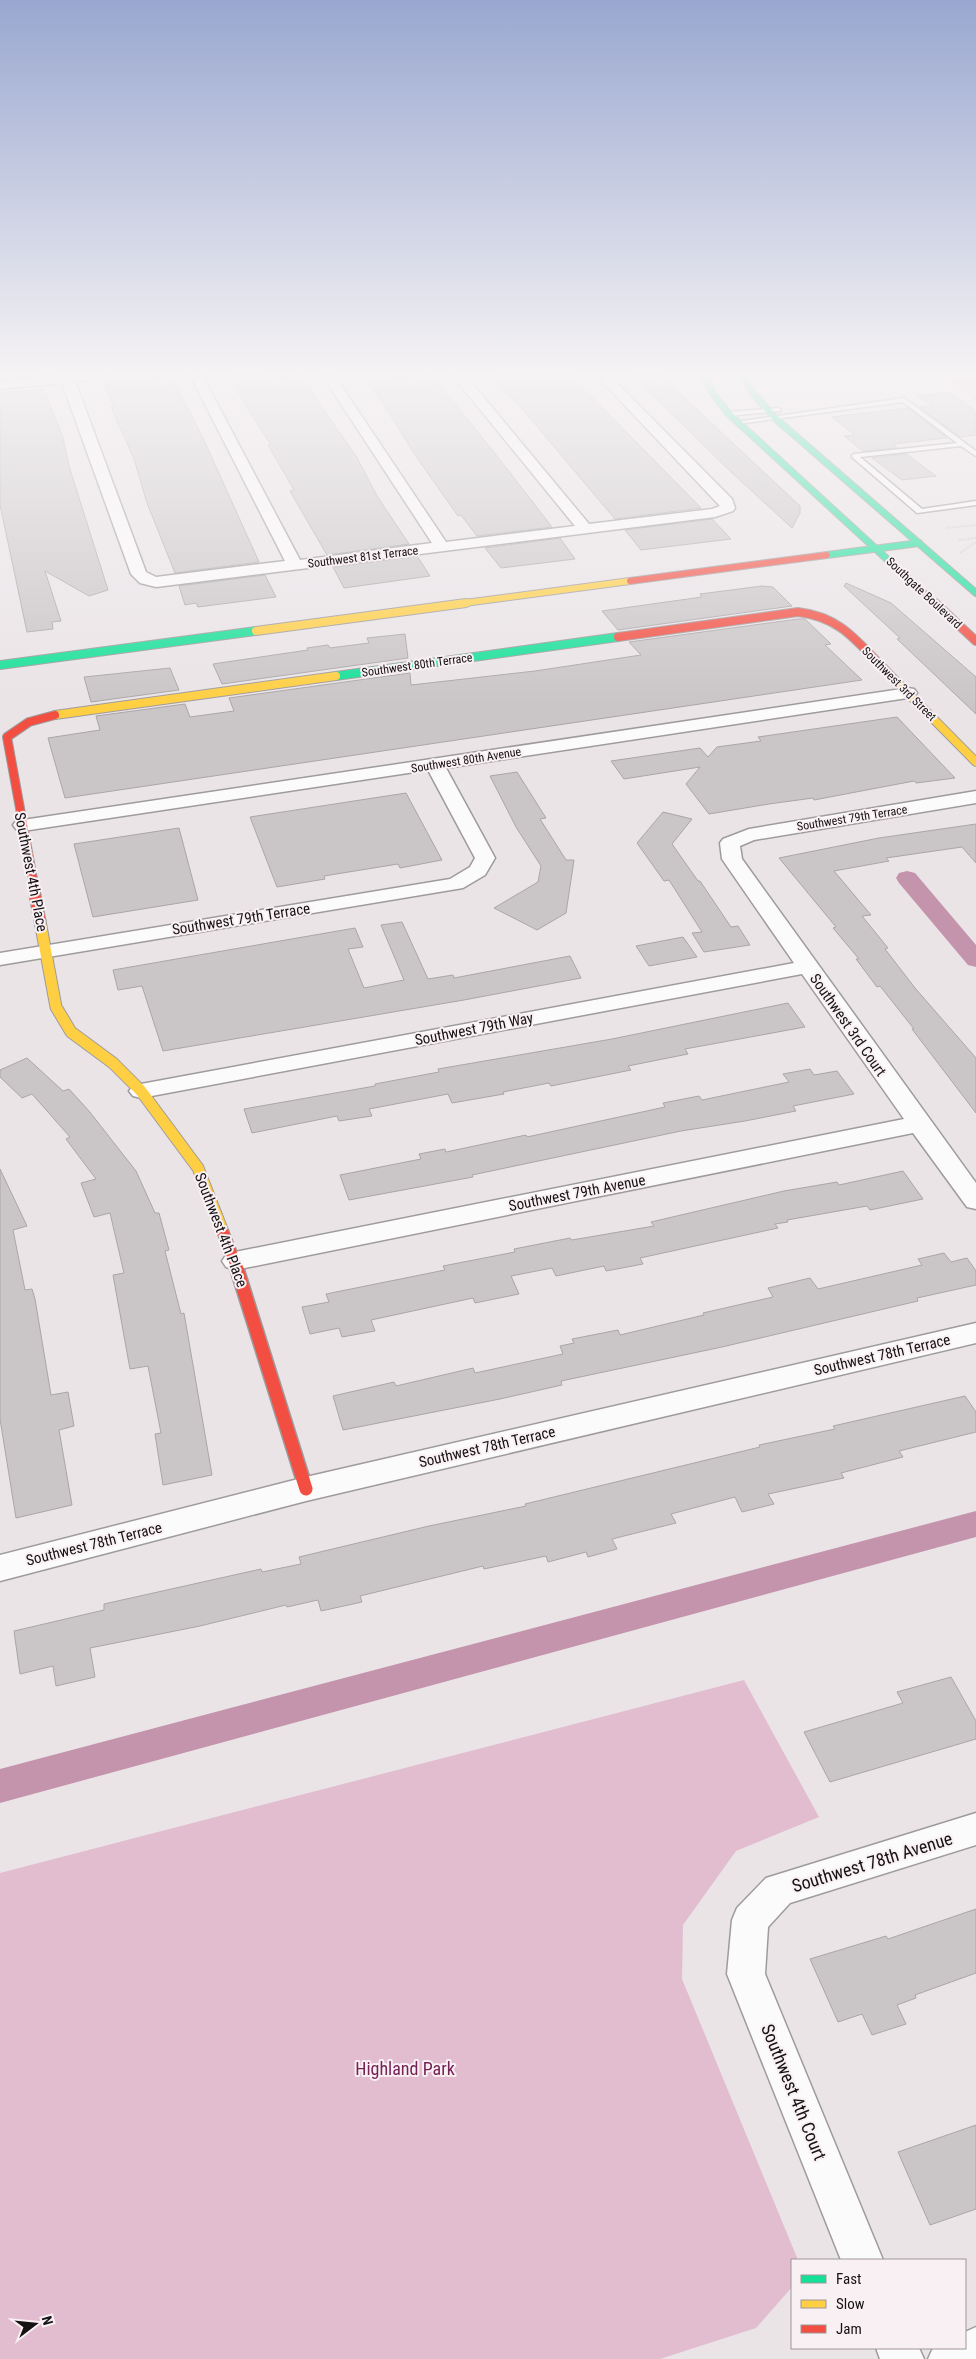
<svg xmlns="http://www.w3.org/2000/svg" width="976" height="2359" viewBox="0 0 976 2359" font-family="'Roboto Condensed',sans-serif">
  <style>
    .green { fill: #e1bdcf }
    .lines { fill: none; stroke-linecap: round; stroke-linejoin: round }
    .canal { fill: #c493ac; fill-rule: evenodd }
    .building { fill: #cac6c8; stroke: #aaa6a8 }
    .lane-casing { stroke: #9f9b9d; stroke-width: 3 }
    .street-casing { stroke: #9f9b9d; stroke-width: 3 }
    .fast-far1-casing { stroke: #9f9b9d; stroke-width: 8 }
    .fast-casing { stroke: #9f9b9d; stroke-width: 10 }
    .slow-far2-casing { stroke: #9f9b9d; stroke-width: 8 }
    .slow-far1-casing { stroke: #9f9b9d; stroke-width: 10 }
    .slow-casing { stroke: #9f9b9d; stroke-width: 13 }
    .jam-far3-casing { stroke: #9f9b9d; stroke-width: 8 }
    .jam-far2-casing { stroke: #9f9b9d; stroke-width: 10 }
    .jam-far1-casing { stroke: #9f9b9d; stroke-width: 13 }
    .jam-casing { stroke: #9f9b9d; stroke-width: 16 }
    .path { stroke: #d3d1d3; stroke-width: 2; stroke-dasharray: 2 1; stroke-linecap: butt }
    .lane { fill: #fcfbfb; fill-rule: evenodd }
    .street { fill: #fcfbfb; fill-rule: evenodd }
    .fast-far1 { stroke: #16e098; stroke-width: 6 }
    .fast { stroke: #16e098; stroke-width: 8 }
    .slow-far2 { stroke: #ffcf43; stroke-width: 6 }
    .slow-far1 { stroke: #ffcf43; stroke-width: 8 }
    .slow { stroke: #ffcf43; stroke-width: 11 }
    .jam-far3 { stroke: #f24e42; stroke-width: 6 }
    .jam-far2 { stroke: #f24e42; stroke-width: 8 }
    .jam-far1 { stroke: #f24e42; stroke-width: 11 }
    .jam { stroke: #f24e42; stroke-width: 13 }
    .labels { text-anchor: middle; dominant-baseline: central; stroke-width: 4; stroke-linejoin: round; paint-order: stroke }
    .far-street-label { font-size: 12px; fill: #151214; stroke: #f9f0f4 }
    .street-label { font-size: 15px; fill: #151214; stroke: #f9f0f4 }
    .near-street-label { font-size: 18px; fill: #151214; stroke: #f9f0f4 }
    .near-park-label { font-size: 18px; fill: #752254; stroke: #f9f0f4 }
  </style>
  <rect width="100%" height="100%" fill="#eae4e7"/>
  <g class="green">
    <polygon points="940,375 976,375 976,401"/>
    <polygon points="744,1680 819,1817 736,1851 683,1925 682,1979 798,2260 792,2260 792,2287 756,2328 660,2359 0,2359 0,1873"/>
  </g>
  <g class="lines">
    <g class="canal">
      <polygon points="907,871 915,873 976,945 976,967 968,965 899,883 896,878 899,873"/>
      <polygon points="976,1511 976,1537 0,1803 0,1769"/>
    </g>
  </g>
  <g class="building">
    <polygon points="230,375 259,375 262,379 303,375 315,398 356,456 377,496 409,544 327,555 290,491 294,490 268,445 271,445 244,403"/>
    <polygon points="432,375 504,465 552,527 477,536 461,515 458,516 415,455 385,406 365,380"/>
    <polygon points="495,375 570,375 701,508 615,519 518,404 497,384 502,383"/>
    <polygon points="632,375 660,375 800,506 800,513 792,528 729,470"/>
    <polygon points="171,376 203,438 259,562 175,573 147,503 134,459 111,407 114,407 105,387 108,387 105,382"/>
    <polygon points="44,389 63,438 69,466 108,590 89,596 45,571 61,621 52,622 53,629 27,632 0,505 0,393"/>
    <polygon points="949,392 976,411 976,435 960,437 920,407 933,406 918,396"/>
    <polygon points="908,408 947,438 893,444 897,448 863,451 844,436 855,435 832,417"/>
    <polygon points="906,454 936,476 902,480 872,458"/>
    <polygon points="712,519 731,539 641,550 625,530"/>
    <polygon points="560,538 575,559 501,568 485,548"/>
    <polygon points="417,556 430,576 344,588 333,567"/>
    <polygon points="265,575 276,597 198,607 196,603 185,605 179,586"/>
    <polygon points="846,583 891,603 976,677 976,714 897,639 900,638 844,586"/>
    <polygon points="762,586 773,587 792,606 618,630 602,611 702,597 700,594"/>
    <polygon points="798,619 805,619 831,644 825,645 862,680 65,798 48,738 100,730 96,716 185,704 190,717 234,711 229,698 410,673 411,685 535,671 641,655 629,642"/>
    <polygon points="405,634 408,658 222,684 213,664 308,650 307,648 328,645 330,648 369,643 367,638"/>
    <polygon points="170,668 179,690 91,702 84,677"/>
    <polygon points="897,717 955,778 916,783 914,781 814,800 813,798 769,804 709,814 686,784 700,767 624,779 611,761 700,748 708,757 717,747 761,741 758,737"/>
    <polygon points="517,772 546,818 540,819 566,860 574,860 566,913 537,930 494,908 538,882 541,866 516,827 490,776"/>
    <polygon points="406,793 442,860 400,868 398,864 324,876 325,879 277,887 250,817"/>
    <polygon points="663,812 692,819 672,844 698,881 700,881 731,927 738,926 750,945 704,952 692,933 702,932 669,880 664,881 637,843"/>
    <polygon points="976,824 976,863 962,847 886,858 889,861 834,871 871,915 862,916 888,948 885,949 915,988 976,1058 976,1113 912,1029 914,1029 880,986 877,987 856,959 859,959 833,928 836,927 779,858 879,838"/>
    <polygon points="179,828 198,900 93,917 74,844"/>
    <polygon points="402,922 428,979 453,975 454,978 570,956 581,978 464,1000 163,1051 142,986 118,990 113,970 355,928 363,947 348,949 364,988 404,980 381,925"/>
    <polygon points="683,937 697,957 649,966 636,946"/>
    <polygon points="788,1003 805,1027 685,1049 688,1054 628,1066 631,1070 551,1086 549,1083 503,1092 504,1094 452,1103 448,1094 369,1109 372,1116 339,1121 337,1116 252,1133 244,1109 375,1086 375,1084 439,1072 438,1069 612,1039"/>
    <polygon points="27,1058 63,1091 69,1089 89,1111 136,1171 155,1213 159,1213 169,1250 165,1251 181,1314 184,1313 212,1475 163,1485 155,1434 161,1433 148,1366 130,1369 113,1275 124,1273 110,1213 94,1217 81,1183 96,1179 66,1139 70,1137 32,1094 22,1098 0,1077 0,1070"/>
    <polygon points="810,1069 814,1075 837,1071 854,1094 793,1106 796,1111 745,1121 681,1131 472,1175 473,1177 349,1200 340,1175 421,1159 419,1154 445,1149 446,1152 526,1135 527,1137 665,1107 663,1103 699,1096 702,1100 789,1082 783,1074"/>
    <polygon points="0,1169 27,1226 13,1230 25,1290 32,1289 35,1299 51,1395 68,1392 74,1426 59,1430 72,1505 16,1518 0,1419"/>
    <polygon points="903,1171 923,1199 870,1210 867,1206 787,1220 788,1222 775,1224 778,1228 640,1258 643,1264 606,1271 604,1266 556,1276 552,1268 511,1276 519,1294 475,1303 473,1298 371,1320 375,1331 342,1337 339,1328 310,1334 302,1307 329,1302 326,1294 445,1270 443,1266 515,1252 514,1249 570,1238 572,1240 654,1226 651,1222 784,1191 837,1182 839,1185"/>
    <polygon points="944,1253 951,1262 967,1258 976,1271 976,1285 917,1298 918,1301 722,1347 561,1381 562,1385 500,1399 343,1430 333,1396 394,1382 396,1386 473,1368 475,1373 563,1354 560,1346 574,1343 572,1339 618,1330 620,1335 704,1315 703,1313 773,1297 768,1288 810,1278 818,1289 922,1265 918,1259"/>
    <polygon points="965,1396 976,1412 976,1432 899,1451 903,1457 841,1473 844,1478 768,1494 774,1504 742,1512 735,1497 671,1514 676,1523 612,1539 617,1549 588,1557 586,1552 548,1562 546,1556 484,1569 483,1566 360,1596 362,1602 321,1611 318,1600 287,1607 286,1605 200,1626 90,1648 95,1677 56,1686 53,1666 20,1674 14,1631 104,1610 104,1604 261,1569 262,1572 301,1564 299,1557 429,1526 526,1506 525,1504 760,1447 759,1445 835,1429 833,1426"/>
    <polygon points="951,1677 976,1721 976,1739 830,1782 804,1732 903,1703 897,1692"/>
    <polygon points="976,1909 976,1973 915,1995 916,1998 897,2005 906,2024 872,2035 862,2014 838,2022 810,1959 886,1936 888,1939"/>
    <polygon points="976,2125 976,2209 930,2225 898,2152"/>
  </g>
  <g class="lines">
    <defs>
      <g id="lane">
        <polygon points="904,398 976,451 976,456 961,446 860,457 922,509 976,501 976,505 917,513 852,457 852,455 854,454 957,443 903,402 738,424 735,422"/>
        <polygon points="778,408 781,410 780,411 729,416 726,414 729,412"/>
      </g>
      <g id="street">
        <polygon points="61,375 106,375 100,379 75,381 146,572 156,577 285,561 190,375 202,375 300,560 432,543 322,375 334,375 446,542 575,526 452,375 465,375 589,524 712,509 720,506 596,375 609,375 732,499 735,508 733,511 715,517 156,587 140,583 131,574 62,383 0,389 0,381"/>
        <polygon points="908,688 914,689 917,693 914,697 446,768 495,858 485,875 463,888 0,965 0,953 450,879 470,867 475,858 428,770 23,831 16,829 13,825 16,821"/>
        <polygon points="976,791 976,803 754,840 740,846 742,859 976,1183 976,1209 967,1207 913,1133 235,1270 226,1267 222,1261 226,1255 235,1252 904,1119 802,974 141,1098 133,1096 129,1091 133,1086 141,1084 794,963 722,859 720,843 723,839 749,829"/>
        <polygon points="976,1323 976,1343 306,1501 0,1581 0,1555 306,1477"/>
        <polygon points="976,1813 976,1845 790,1903 768,1927 765,1974 883,2260 841,2260 727,1974 732,1920 737,1908 766,1878"/>
        <polygon points="976,2327 976,2359 928,2359 933,2348 965,2348 965,2332"/>
        <polygon points="876,2348 919,2348 924,2359 880,2359"/>
      </g>
      <g id="fast-far1">
        <polyline points="703,375 714,395 729,414 925,594"/>
        <polyline points="742,375 752,392 776,419 976,593"/>
        <polyline points="827,555 919,543"/>
      </g>
      <g id="fast">
        <polyline points="0,665 256,631"/>
        <polyline points="336,676 618,637"/>
      </g>
      <polyline id="slow-far2" points="457,604 630,581"/>
      <g id="slow-far1">
        <polyline points="256,631 466,603"/>
        <polyline points="884,669 976,762"/>
        <polyline points="55,715 336,676"/>
      </g>
      <polyline id="slow" points="40,921 56,1007 71,1032 113,1063 141,1091 198,1168 223,1232"/>
      <g id="jam-far3">
        <polyline points="630,581 827,555"/>
        <polyline points="925,594 936,604"/>
      </g>
      <g id="jam-far2">
        <polyline points="935,603 976,641"/>
        <path d="M618 637 798 612C840 617 856 640 884 669"/>
        <polyline points="36,896 7,737 29,722 55,715"/>
      </g>
      <g id="jam-far1">
        <polyline points="35,895 40,921"/>
        <polyline points="223,1232 238,1270"/>
      </g>
      <polyline id="jam" points="237,1269 306,1489"/>
    </defs>
    <use href="#lane" class="lane-casing"/>
    <use href="#street" class="street-casing"/>
    <use href="#fast-far1" class="fast-far1-casing"/>
    <use href="#fast" class="fast-casing"/>
    <use href="#slow-far2" class="slow-far2-casing"/>
    <use href="#slow-far1" class="slow-far1-casing"/>
    <use href="#slow" class="slow-casing"/>
    <use href="#jam-far3" class="jam-far3-casing"/>
    <use href="#jam-far2" class="jam-far2-casing"/>
    <use href="#jam-far1" class="jam-far1-casing"/>
    <use href="#jam" class="jam-casing"/>
    <g class="path">
      <polyline points="946,528 976,525"/>
      <polyline points="959,540 976,538"/>
      <polyline points="960,553 976,542"/>
    </g>
    <use href="#lane" class="lane"/>
    <use href="#street" class="street"/>
    <use href="#fast-far1" class="fast-far1"/>
    <use href="#fast" class="fast"/>
    <use href="#slow-far2" class="slow-far2"/>
    <use href="#slow-far1" class="slow-far1"/>
    <use href="#slow" class="slow"/>
    <use href="#jam-far3" class="jam-far3"/>
    <use href="#jam-far2" class="jam-far2"/>
    <use href="#jam-far1" class="jam-far1"/>
    <use href="#jam" class="jam"/>
  </g>
  <linearGradient id="sky" x2="0" y2="1"><stop stop-color="#99a7d0"/><stop offset="0.53" stop-color="#f6f3f4"/><stop offset="1" stop-color="#f6f3f4" stop-opacity="0"/></linearGradient>
  <rect width="976" height="705" fill="url(#sky)"/>
  <g class="labels">
    <g class="far-street-label">
      <text transform="translate(363 557) rotate(-7)">Southwest 81st Terrace</text>
      <text transform="translate(924 593) rotate(43)">Southgate Boulevard</text>
      <text transform="translate(417 665) rotate(-8)">Southwest 80th Terrace</text>
      <text transform="translate(899 684) rotate(45)">Southwest 3rd Street</text>
      <text transform="translate(466 760) rotate(-9)">Southwest 80th Avenue</text>
      <text transform="translate(852 818) rotate(-9)">Southwest 79th Terrace</text>
    </g>
    <g class="street-label">
      <text transform="translate(31 872) rotate(79)">Southwest 4th Place</text>
      <text transform="translate(241 919) rotate(-9)">Southwest 79th Terrace</text>
      <text transform="translate(848 1025) rotate(55)">Southwest 3rd Court</text>
      <text transform="translate(474 1029) rotate(-11)">Southwest 79th Way</text>
      <text transform="translate(577 1193) rotate(-11)">Southwest 79th Avenue</text>
      <text transform="translate(221 1230) rotate(69)">Southwest 4th Place</text>
      <text transform="translate(882 1355) rotate(-13)">Southwest 78th Terrace</text>
      <text transform="translate(487 1447) rotate(-13)">Southwest 78th Terrace</text>
      <text transform="translate(94 1544) rotate(-14)">Southwest 78th Terrace</text>
    </g>
    <g class="near-street-label">
      <text transform="translate(872 1862) rotate(-17)">Southwest 78th Avenue</text>
      <text transform="translate(794 2092) rotate(68)">Southwest 4th Court</text>
    </g>
    <g class="near-park-label">
      <text x="405" y="2068">Highland Park</text>
    </g>
  </g>
  <rect x="791" y="2259" width="175" height="90" fill="#f9f0f4" stroke="#9e979a"/>
  <rect x="801" y="2275" width="25" height="8" fill="#16e098" stroke="#9e979a"/>
  <text x="836" y="2284" font-size="15" fill="#151214">Fast</text>
  <rect x="801" y="2300" width="25" height="8" fill="#ffcf43" stroke="#9e979a"/>
  <text x="836" y="2309" font-size="15" fill="#151214">Slow</text>
  <rect x="801" y="2325" width="25" height="8" fill="#f24e42" stroke="#9e979a"/>
  <text x="836" y="2334" font-size="15" fill="#151214">Jam</text>
  <g transform="translate(35 2324) rotate(74)" stroke="#f9f0f4" stroke-width="4" paint-order="stroke">
  <path d="M0-4L9 19L0 12L-9 19Z" fill="#151214"/>
  <text y="-8" font-size="14" font-weight="bold" text-anchor="middle" fill="#151214">N</text>
  </g>
</svg>
